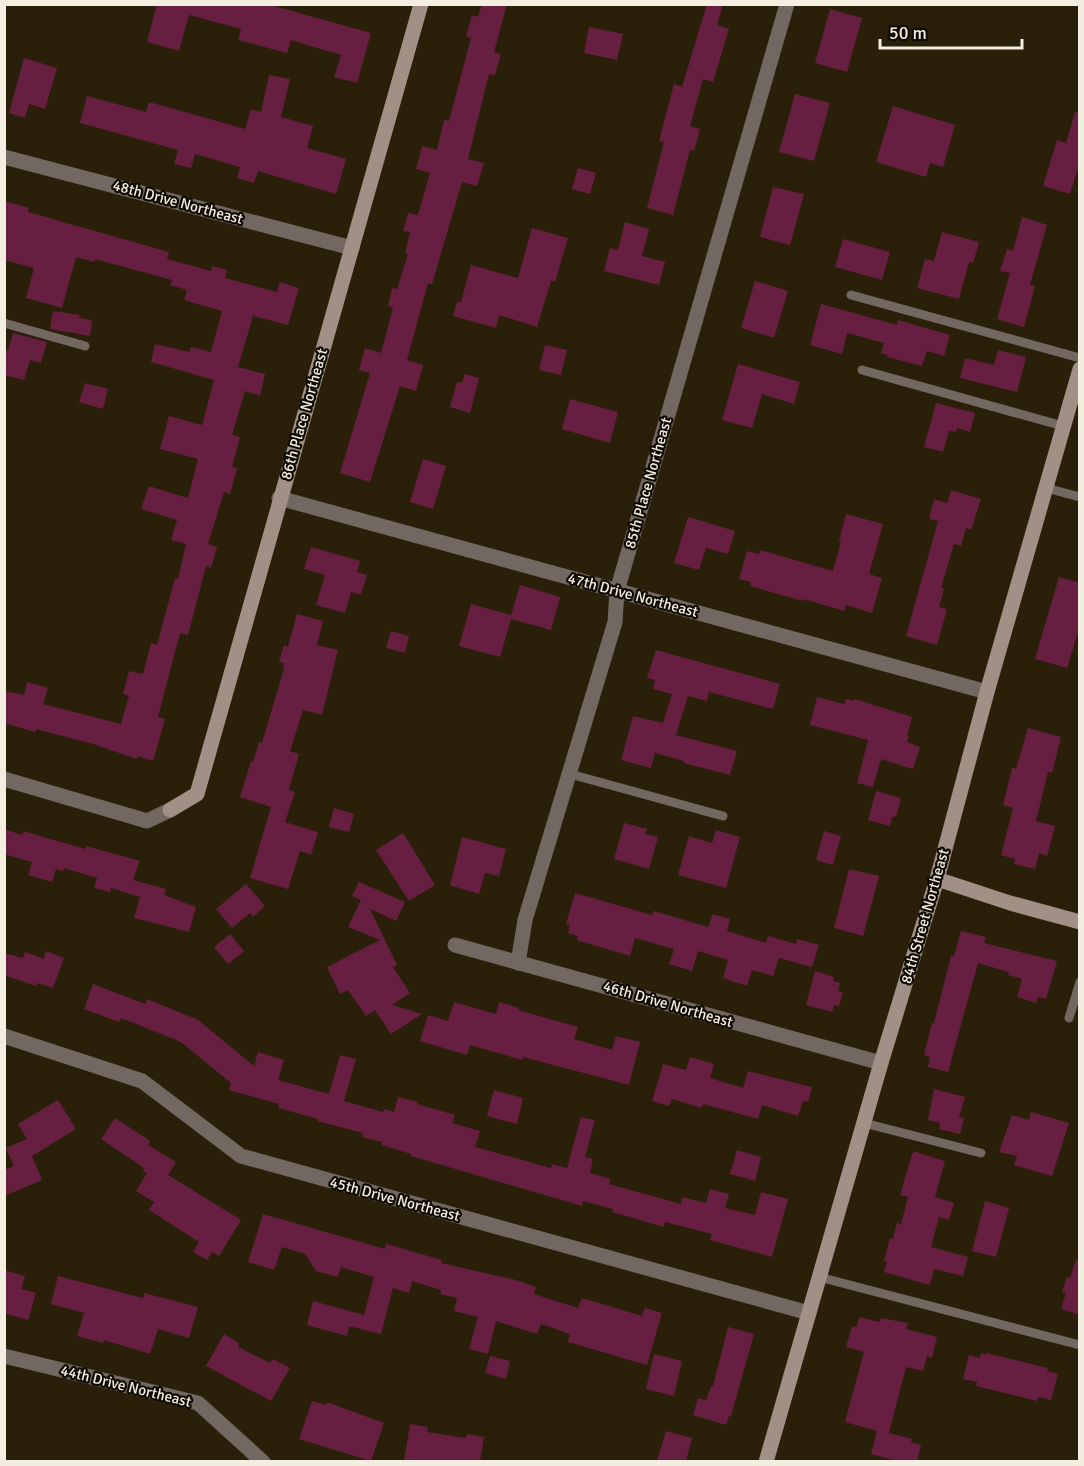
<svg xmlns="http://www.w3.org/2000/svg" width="1084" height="1466" viewBox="0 0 1084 1466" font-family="Signika,sans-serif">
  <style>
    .building { fill: #661f40 }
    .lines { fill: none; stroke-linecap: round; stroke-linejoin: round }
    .lane { stroke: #736861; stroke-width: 9 }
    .street { stroke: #736861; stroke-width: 15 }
    .secondary { stroke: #a19086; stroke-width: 15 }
    .labels { text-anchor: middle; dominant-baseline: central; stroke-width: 4.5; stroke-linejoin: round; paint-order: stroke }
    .street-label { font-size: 15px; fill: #f4eee1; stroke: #0f0b03 }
  </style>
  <rect width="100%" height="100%" fill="#2a200a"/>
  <g class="building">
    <polygon points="157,4 267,4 371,33 357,83 334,77 341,55 291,40 287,53 238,40 241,29 189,15 179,51 147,42"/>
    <polygon points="482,4 507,4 494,52 501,54 495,75 489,74 468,159 484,163 477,186 462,182 432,284 428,283 407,360 423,365 416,391 400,386 370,482 340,473 370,373 359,370 365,348 381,353 393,308 388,306 392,288 397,289 408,254 405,253 410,232 403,231 408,213 418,215 430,173 416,169 422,146 437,150 444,120 449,121 471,38 466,36 472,15 478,17"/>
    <polygon points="707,4 723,4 717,25 729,29 713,82 703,79 690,126 700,129 694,151 690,150 673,215 647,208 664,142 659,141 674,84 682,87"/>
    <polygon points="830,9 862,18 847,72 815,63"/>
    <polygon points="589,27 623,34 617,60 584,53"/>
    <polygon points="24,58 57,68 45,109 29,104 25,118 9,113"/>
    <polygon points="269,75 290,79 281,117 313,126 307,148 346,159 336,194 258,171 254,183 237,178 240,167 195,154 191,168 174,164 178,150 80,123 87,96 146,112 149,102 245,129 251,109 261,112"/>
    <polygon points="795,94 830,103 814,161 779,152"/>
    <polygon points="893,106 955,125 943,167 930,163 926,177 876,162"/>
    <polygon points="1075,112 1080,113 1080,162 1070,194 1043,186 1057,140 1066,143"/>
    <polygon points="578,168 596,173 590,194 572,189"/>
    <polygon points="773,187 804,194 790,245 760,237"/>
    <polygon points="4,201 29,208 28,212 169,252 167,259 211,271 212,266 227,270 225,278 277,292 280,282 299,288 288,325 253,316 238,367 265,374 260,396 245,391 232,435 240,437 232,467 237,468 230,494 224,492 208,544 217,547 211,568 206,566 188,635 180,633 158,717 165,719 153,761 138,756 137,759 93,744 36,729 35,732 4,723 4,691 24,695 27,682 48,688 43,704 121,724 129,696 123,694 129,671 143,674 151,643 157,645 175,578 178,579 186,544 171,540 177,520 141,509 149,486 188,498 198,459 160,449 169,416 202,425 214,380 151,362 155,344 189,352 191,347 211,352 222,311 184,300 187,290 170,285 172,280 95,259 95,262 76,257 62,308 26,298 34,268 4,260"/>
    <polygon points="1022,217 1047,225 1030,285 1035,286 1024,327 997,319 1010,273 1000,271 1007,249 1013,251"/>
    <polygon points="625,222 649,229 642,256 665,262 659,285 604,271 610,248 618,250"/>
    <polygon points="532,228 568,238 555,282 551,281 537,327 499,315 496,328 453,316 457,302 461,302 471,265 518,278"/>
    <polygon points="942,232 979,242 973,263 969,262 959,299 917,288 925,259 934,261"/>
    <polygon points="843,239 890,252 882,280 835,267"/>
    <polygon points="755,281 788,291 774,338 741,328"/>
    <polygon points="821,304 897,325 898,320 950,335 944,356 927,351 922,366 887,357 888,355 881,353 884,343 847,333 842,354 810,345"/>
    <polygon points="53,311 80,315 79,318 92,320 90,336 50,329"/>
    <polygon points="13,333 47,342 41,363 30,360 24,380 4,375 4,350 8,351"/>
    <polygon points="545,345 567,350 561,375 539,370"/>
    <polygon points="998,350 1026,357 1017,392 960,378 965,358 994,365"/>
    <polygon points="738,364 800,382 794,404 762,394 752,428 722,420"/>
    <polygon points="465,374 479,378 470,413 450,407 457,382 462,383"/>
    <polygon points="85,383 108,389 103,409 79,402"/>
    <polygon points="570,399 618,412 610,443 562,429"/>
    <polygon points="936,403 975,413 970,432 957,428 956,432 949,431 943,452 924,447"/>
    <polygon points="423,459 446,466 433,509 410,502"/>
    <polygon points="951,490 981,499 971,530 966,528 961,546 954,544 941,588 944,589 939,607 947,609 937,645 906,636 938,521 929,519 934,499 947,503"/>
    <polygon points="846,514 883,524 869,574 882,578 872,613 846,605 844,611 804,599 803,601 750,586 751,582 739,579 747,551 759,554 760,550 833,571 841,541 839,541"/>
    <polygon points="688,517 735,531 728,554 706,548 699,570 674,563"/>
    <polygon points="311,547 360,561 357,572 367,575 361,595 351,592 345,613 316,605 325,575 304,569"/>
    <polygon points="1059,577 1080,583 1080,626 1067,668 1035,659"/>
    <polygon points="520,585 560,597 551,630 511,619 500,657 459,646 471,604 511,615"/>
    <polygon points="297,614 323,621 317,645 338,650 322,715 303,710 290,751 299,754 289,790 295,792 285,822 318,832 311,855 300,851 288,889 250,878 271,807 240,797 251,761 253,762 259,742 262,743 283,672 284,663 279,662 284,645 288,647"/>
    <polygon points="391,631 409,636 405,653 386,648"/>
    <polygon points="656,650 780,684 773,709 709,692 707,701 688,696 676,735 737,751 730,775 684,763 684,761 655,753 651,768 621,760 633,716 663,723 672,694 653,689 655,680 647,678"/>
    <polygon points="817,697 844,704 846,699 854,701 855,699 912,717 907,735 909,736 907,742 920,747 913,769 881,759 873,787 857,783 868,740 810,725"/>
    <polygon points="1028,728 1061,737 1052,773 1048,772 1036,821 1055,826 1047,856 1039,853 1035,869 1014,864 1015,859 1001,855 1013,808 1003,805 1012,768 1016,769"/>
    <polygon points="876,791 901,798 897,814 894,817 892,817 890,826 868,820"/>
    <polygon points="334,808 354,814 349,832 329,827"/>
    <polygon points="624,823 647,829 645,834 658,837 649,869 614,859"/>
    <polygon points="4,829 22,835 23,831 85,849 86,846 140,861 133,880 166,889 164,895 196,907 189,932 134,918 140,897 111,888 110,892 94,888 97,878 64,868 63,871 56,869 52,882 28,875 32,862 4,854"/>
    <polygon points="716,830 740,837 726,888 678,875 689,836 712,843"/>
    <polygon points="824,831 841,836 833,865 816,860"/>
    <polygon points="403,833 435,885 409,901 376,850"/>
    <polygon points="462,837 506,849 499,876 485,873 479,894 450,885"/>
    <polygon points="849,869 879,876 863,936 834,928"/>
    <polygon points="359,882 405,902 396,921 370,909 397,965 393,967 410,993 392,1005 422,1014 391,1034 375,1010 366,1016 348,990 340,994 327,967 380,940 348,927 361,900 352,896"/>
    <polygon points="246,884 265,906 253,917 250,913 232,928 216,909"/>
    <polygon points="575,893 652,915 654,911 708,927 713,914 730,919 727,931 766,943 768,936 796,944 797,939 819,945 812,967 779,958 773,976 752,970 747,986 723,978 728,960 698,951 692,971 669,964 674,949 635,938 630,956 577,940 578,936 568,933 570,925 566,924"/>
    <polygon points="961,931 986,937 984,943 1057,961 1046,999 1038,997 1036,1003 1017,997 1022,979 1008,975 1009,972 978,963 948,1072 928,1067 930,1057 924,1055 932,1023 934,1023 951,956 954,956"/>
    <polygon points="230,934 244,951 228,964 214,947"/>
    <polygon points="46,951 64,958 53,988 37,983 36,986 4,975 4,953 23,958 25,952 44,959"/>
    <polygon points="815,971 834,977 833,981 840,983 838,991 843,992 839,1006 834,1005 832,1012 806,1005"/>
    <polygon points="93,984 145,1004 147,999 198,1020 254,1066 258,1052 284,1060 278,1080 329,1094 340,1055 356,1059 344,1101 383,1112 384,1109 394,1112 398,1097 418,1102 417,1104 455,1115 452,1123 480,1131 475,1147 551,1168 552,1164 567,1168 581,1117 595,1120 585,1157 593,1159 590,1173 611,1179 609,1184 681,1204 682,1197 706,1203 710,1189 729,1194 725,1208 755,1215 761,1192 788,1199 772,1257 710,1240 712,1234 665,1222 664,1227 612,1212 613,1209 583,1201 582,1206 411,1156 411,1154 381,1145 382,1142 362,1137 363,1133 317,1121 318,1119 278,1108 279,1104 229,1090 231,1083 181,1042 121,1018 119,1022 84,1009"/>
    <polygon points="454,1002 496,1014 499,1002 519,1008 518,1010 578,1027 574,1039 612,1050 616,1036 640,1042 629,1085 523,1057 522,1060 470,1045 467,1055 420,1041 428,1015 448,1021"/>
    <polygon points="690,1057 714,1064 710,1078 743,1088 748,1071 812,1087 808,1102 803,1101 798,1116 762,1105 758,1119 703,1104 701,1108 672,1099 669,1106 652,1101 663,1064 686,1070"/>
    <polygon points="934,1089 965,1097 959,1117 964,1118 960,1134 939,1129 940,1123 928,1120"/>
    <polygon points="494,1090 523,1098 517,1124 487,1116"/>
    <polygon points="58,1100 76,1129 32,1156 42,1180 4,1196 4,1170 14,1166 6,1148 27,1139 18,1124"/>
    <polygon points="1031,1112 1069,1123 1052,1176 1014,1165 1017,1156 999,1152 1012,1115 1029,1120"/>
    <polygon points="115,1118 150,1141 148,1145 176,1162 168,1175 241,1220 219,1256 212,1252 207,1260 193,1252 199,1242 149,1210 154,1202 136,1191 147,1173 143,1171 144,1168 101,1139"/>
    <polygon points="737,1150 761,1157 755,1181 730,1174"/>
    <polygon points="913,1151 945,1161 935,1197 954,1203 949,1220 939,1217 931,1247 968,1257 963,1276 934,1269 930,1285 884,1272 887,1262 884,1261 890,1238 893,1239 897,1223 901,1224 908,1197 900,1195"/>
    <polygon points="985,1201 1009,1208 996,1257 972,1251"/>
    <polygon points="263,1214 385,1249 386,1244 442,1260 441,1263 516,1280 536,1287 534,1294 578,1308 582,1298 642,1316 645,1308 662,1313 647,1365 568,1342 570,1334 541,1324 537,1334 496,1321 488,1354 469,1349 478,1317 454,1311 457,1298 440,1294 441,1290 412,1281 409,1293 393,1288 381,1334 349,1326 347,1336 307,1325 313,1301 364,1315 374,1277 341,1267 338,1277 316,1271 305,1254 282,1247 274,1270 248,1262"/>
    <polygon points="1076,1260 1080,1261 1080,1315 1061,1309 1066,1293 1062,1292 1067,1277 1070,1278"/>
    <polygon points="4,1270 25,1276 21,1289 36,1293 28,1320 4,1313"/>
    <polygon points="58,1276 143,1298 144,1293 198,1307 189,1338 158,1329 150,1354 104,1340 103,1343 77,1336 84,1313 51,1304"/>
    <polygon points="859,1317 879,1322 881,1318 908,1323 906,1329 937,1337 932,1358 927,1356 923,1371 906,1367 889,1433 912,1439 911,1442 921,1445 917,1461 897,1461 871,1454 877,1431 845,1422 864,1352 846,1347 852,1326 857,1327"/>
    <polygon points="728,1327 754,1334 731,1416 729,1416 726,1425 693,1415 698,1398 706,1400 711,1386 713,1386"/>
    <polygon points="224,1334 239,1343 238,1347 270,1363 273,1359 290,1368 271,1401 206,1366"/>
    <polygon points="981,1353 986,1355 986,1353 1048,1368 1047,1371 1058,1374 1051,1400 1038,1397 1037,1401 976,1386 977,1382 963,1379 969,1355 980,1358"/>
    <polygon points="654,1354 682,1361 674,1396 646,1389"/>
    <polygon points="490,1356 510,1361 506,1379 485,1373"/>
    <polygon points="312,1401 326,1405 327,1402 384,1423 371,1461 299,1439"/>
    <polygon points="410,1424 428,1427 427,1432 466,1438 467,1434 484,1437 480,1461 404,1461"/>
    <polygon points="666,1431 692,1438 686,1461 657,1461"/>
  </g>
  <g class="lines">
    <g class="lane">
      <polyline points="851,295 1080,358"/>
      <polyline points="4,323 85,346"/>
      <polyline points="862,370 1063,426"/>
      <polyline points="1046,488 1080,497"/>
      <polyline points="570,774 723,816"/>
      <polyline points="1069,1018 1080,982"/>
      <polyline points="864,1123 981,1153"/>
      <polyline points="819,1277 1080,1345"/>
    </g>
    <g class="street">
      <polyline points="4,157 352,248"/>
      <polyline points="279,498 987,692"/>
      <polyline points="4,779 147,821 170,810"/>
      <polyline points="455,945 881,1063"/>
      <polyline points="518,963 525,920 615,622 617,591 787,4"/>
      <polyline points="4,1036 142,1081 241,1156 809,1313"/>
      <polyline points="4,1356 198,1403 263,1462"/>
    </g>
    <g class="secondary">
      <polyline points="170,810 197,794 421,4"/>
      <polyline points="937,879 1010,903 1080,922"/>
      <polyline points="766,1462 881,1063 937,879 987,692 1080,369"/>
    </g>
  </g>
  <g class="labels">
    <g class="street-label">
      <text transform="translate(178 202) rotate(15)">48th Drive Northeast</text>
      <text transform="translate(304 414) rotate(-74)">86th Place Northeast</text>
      <text transform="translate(648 483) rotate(-74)">85th Place Northeast</text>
      <text transform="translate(633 595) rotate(15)">47th Drive Northeast</text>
      <text transform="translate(925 916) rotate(-74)">84th Street Northeast</text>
      <text transform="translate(668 1004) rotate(16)">46th Drive Northeast</text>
      <text transform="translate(395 1199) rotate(15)">45th Drive Northeast</text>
      <text transform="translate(126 1386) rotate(14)">44th Drive Northeast</text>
    </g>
  </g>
  <rect width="1084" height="1466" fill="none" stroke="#f4eee1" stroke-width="12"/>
  <path d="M880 39v9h142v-9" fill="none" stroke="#f4eee1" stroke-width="3"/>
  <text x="889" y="39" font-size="18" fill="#f4eee1" stroke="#0f0b03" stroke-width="4.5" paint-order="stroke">50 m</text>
</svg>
